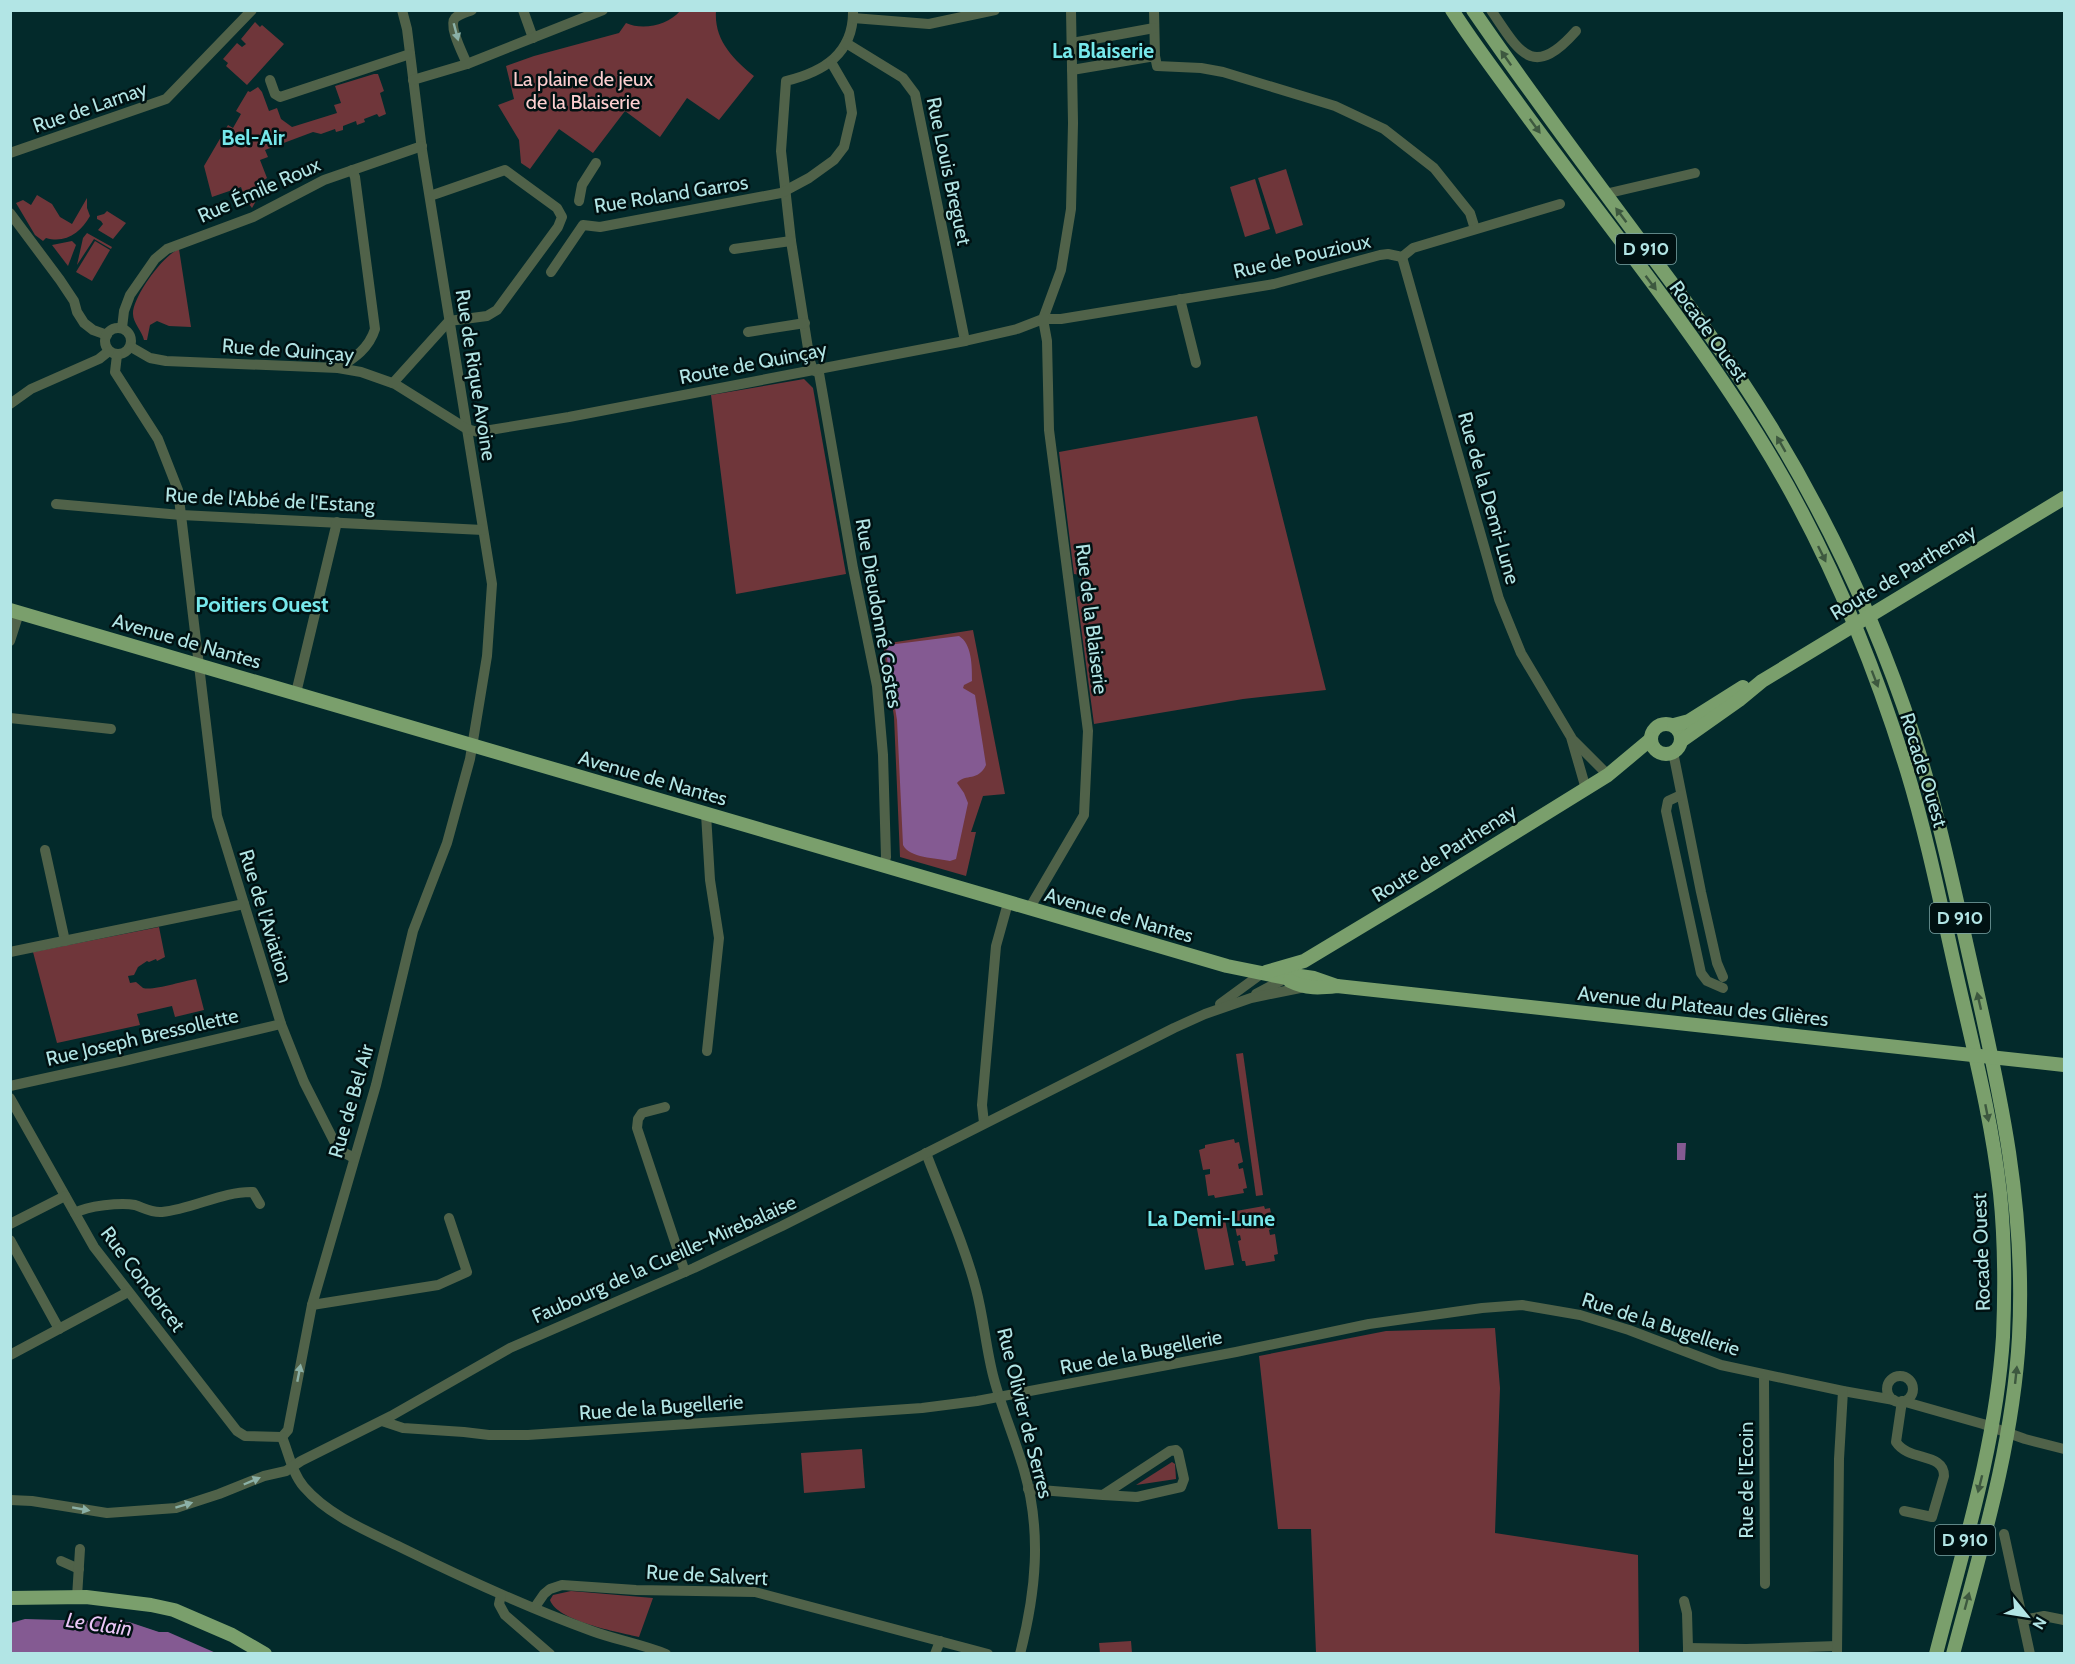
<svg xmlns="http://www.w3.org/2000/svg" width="2075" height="1664" viewBox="0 0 2075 1664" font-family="Cabin,sans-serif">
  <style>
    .green { fill: #6f363a }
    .water { fill: #845a92 }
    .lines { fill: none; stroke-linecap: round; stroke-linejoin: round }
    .minor { stroke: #506249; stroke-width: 10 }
    .major { stroke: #7a9f6c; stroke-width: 14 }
    .oneway { fill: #8bb1a7 }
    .oneway2 { fill: #3d583f }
    .labels { text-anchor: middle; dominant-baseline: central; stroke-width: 5; stroke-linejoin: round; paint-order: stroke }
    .shield { fill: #001112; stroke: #7da5a6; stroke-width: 1.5 }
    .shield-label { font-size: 18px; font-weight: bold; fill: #b2e5e5 }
    .park-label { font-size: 20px; fill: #fdcfd0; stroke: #001112 }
    .street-label { font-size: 20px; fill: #b2e5e5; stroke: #001112 }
    .neighbourhood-label { font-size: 21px; font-weight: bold; fill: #76e8eb; stroke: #001112 }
    .water-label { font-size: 21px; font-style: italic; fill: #ebc7f8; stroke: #001112 }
    .quarter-label { font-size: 22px; font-weight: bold; fill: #76e8eb; stroke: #001112 }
  </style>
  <rect width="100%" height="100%" fill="#032a2b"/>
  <g class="green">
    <path d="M680 11H716C714 40 733 59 754 76L719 120 687 98 660 137 625 111 593 153 559 129 530 169 521 163 519 140 498 105 514 99 506 66 534 56 619 33 626 23C643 31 668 25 680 11Z"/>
    <polygon points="255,22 260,27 262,25 284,44 247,85 226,66 228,63 223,59 237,43 242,47 246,44 241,39"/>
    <polygon points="374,74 378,74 384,91 380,93 386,114 379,117 377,114 364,119 365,122 357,125 356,121 343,126 343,130 336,132 335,129 321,134 313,132 265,150 268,157 260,160 267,178 257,185 255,191 260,194 252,208 245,199 241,187 212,197 204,166 228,125 233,128 241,114 236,111 248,91 250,92 258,87 262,92 269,111 277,108 281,119 292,127 337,113 334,105 341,103 335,86"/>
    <polygon points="1286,169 1303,225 1276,234 1258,178"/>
    <polygon points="1255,179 1270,229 1245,237 1230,187"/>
    <path d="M37 195 52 204 60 217 72 224 87 198V208L90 216C81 232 66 244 46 238L43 241 35 235 16 203 23 200 31 205Z"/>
    <polygon points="107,211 126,223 113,239 98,230 103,224 101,221 97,219 97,216 104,214"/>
    <polygon points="87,233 112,247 111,249 94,239 77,265 83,238"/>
    <polygon points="72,241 76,245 68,266 52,245"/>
    <polygon points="95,241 110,250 92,281 76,272"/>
    <path d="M179 249 191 327 169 326 157 321 150 325 147 340H144C142 331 133 323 133 314 132 298 163 255 179 249Z"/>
    <polygon points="804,379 813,388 846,574 736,594 711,395"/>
    <polygon points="1257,416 1326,690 1243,699 1094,724 1077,597 1084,594 1084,585 1081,575 1074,574 1059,452"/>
    <polygon points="973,630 1005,794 983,796 971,832 976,832 966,876 900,857 894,717 883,644"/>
    <path d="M159 927 165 957 157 961 156 959 149 962 147 961 138 967 134 975 128 976 130 983 136 982C137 983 142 987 143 988 153 991 183 981 196 979L204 1010 175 1017 172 1006 137 1014 140 1025 57 1043 33 952Z"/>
    <polygon points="1243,1053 1263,1195 1256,1196 1236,1054"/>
    <polygon points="1234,1139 1235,1143 1239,1142 1243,1162 1238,1164 1239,1169 1243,1168 1247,1188 1243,1189 1244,1193 1215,1198 1214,1195 1208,1196 1205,1175 1210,1174 1210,1169 1203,1170 1199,1150 1205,1148 1205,1145"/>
    <polygon points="1264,1206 1265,1209 1270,1208 1274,1228 1269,1230 1270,1235 1275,1234 1278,1254 1274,1255 1275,1261 1246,1266 1245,1261 1242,1261 1238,1241 1241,1240 1240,1235 1237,1236 1233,1216 1236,1215 1236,1211"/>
    <polygon points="1224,1215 1234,1265 1205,1270 1195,1219"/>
    <polygon points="1495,1328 1500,1388 1495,1533 1638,1555 1639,1653 1316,1653 1311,1529 1278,1529 1259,1356 1386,1331"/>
    <polygon points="862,1449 865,1488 804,1493 801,1453"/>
    <polygon points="1172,1462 1175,1464 1176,1479 1136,1485"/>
    <path d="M571 1591 653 1598 639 1637C618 1632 557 1621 550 1600L553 1595Z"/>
    <polygon points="1131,1641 1132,1653 1100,1653 1099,1643"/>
  </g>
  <g class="water">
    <path d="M959 636C972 644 972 666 972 681L964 685 963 688 975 695 986 765C978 782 966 773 957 783L964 793 968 803 956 859 950 861C936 858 909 858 903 845L897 720 886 652 888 645Z"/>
    <polygon points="1677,1143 1686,1143 1685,1160 1677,1160"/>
    <polygon points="25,1619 129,1622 159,1632 168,1632 216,1653 11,1653 11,1623"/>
  </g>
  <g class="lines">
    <g class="minor">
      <path d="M402 10 407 29 422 150 492 584 487 656 470 759 447 843 413 931 376 1085 312 1305 288 1430 282 1437C289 1454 292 1473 304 1487 328 1515 367 1531 400 1547 463 1578 526 1607 592 1631 616 1640 642 1644 666 1654"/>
      <polyline points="523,10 533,38"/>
      <path d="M853 10C854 54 823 72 786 81L781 151 791 241 810 361 813 370 819 373 853 568 877 686 883 755 886 857 883 867"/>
      <polyline points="1154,10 1155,56"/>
      <path d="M1491 10C1519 51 1532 81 1576 31"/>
      <polyline points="853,18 929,24 995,10"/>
      <polyline points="846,43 903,78 915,94 965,341"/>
      <polyline points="1072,43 1154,28"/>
      <path d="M467 64C463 54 448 26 455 18 459 14 467 12 472 10"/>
      <polyline points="1072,70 1155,56 1157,66 1201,68 1223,72 1335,106 1384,129 1434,168 1470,213 1475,229"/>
      <polyline points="270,80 275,94 280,97 410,54"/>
      <polyline points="413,80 467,64 603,10"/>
      <polyline points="10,153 166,99 252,10"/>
      <polyline points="1605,194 1695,173"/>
      <polyline points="430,196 505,170 557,208 562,217 558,227 497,310 487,316 449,321"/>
      <polyline points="579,201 582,185 596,163"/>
      <polyline points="10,213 60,280 74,301 77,312 84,323 93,330 107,335"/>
      <polyline points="734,249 791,241"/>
      <polyline points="1402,257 1499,599 1521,653 1571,737 1586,789"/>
      <polyline points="551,272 583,225 600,227 781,193 809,178 834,160 844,147 852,113 849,93 831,62"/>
      <polyline points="1180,299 1196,363"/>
      <circle cx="118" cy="341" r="13"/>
      <polyline points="122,328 124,311 130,295 155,259 167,249 253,217 324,180 422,146"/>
      <polyline points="748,332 805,323"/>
      <polyline points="131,347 150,358 166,361 338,368 361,372 395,384 467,429 478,432 569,417 965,341 1017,329 1043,319 1061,319 1274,284 1380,255 1388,254 1402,257 1413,248 1560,204"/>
      <polyline points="117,355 115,372 158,439 178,490 217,816 281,1024 304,1082 336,1145 341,1151 354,1158"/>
      <path d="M338 368C355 358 369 348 375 329L355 177 352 170"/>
      <polyline points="393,383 449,321"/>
      <polyline points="10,404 31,389 99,359 109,351"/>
      <polyline points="56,504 181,515 483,530"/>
      <polyline points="10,641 19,613"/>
      <polyline points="296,693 337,522"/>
      <polyline points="10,718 111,729"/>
      <polyline points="1573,740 1608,775"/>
      <polyline points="1673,752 1701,892 1717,963 1723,977"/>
      <polyline points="1681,795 1668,801 1666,811 1701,973 1707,981 1723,988"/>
      <polyline points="706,814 710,880 719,938 707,1051"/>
      <polyline points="45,850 65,941"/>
      <polyline points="1029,909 1084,815 1088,731 1049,430 1047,341 1043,319 1061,270 1071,209 1073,123 1071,10"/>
      <polyline points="10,952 244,904"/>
      <polyline points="1256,994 1286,978"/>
      <polyline points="1220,1004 1261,974"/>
      <polyline points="10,1086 124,1061 281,1024"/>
      <polyline points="10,1098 94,1247 237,1431 245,1436 282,1437"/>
      <polyline points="665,1107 642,1113 638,1119 637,1128 685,1272"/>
      <polyline points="984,1123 982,1105 996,946 1008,903"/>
      <path d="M926 1153C943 1198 964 1243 976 1289 984 1319 986 1350 994 1379 1002 1409 1015 1439 1024 1470 1042 1532 1036 1592 1020 1654"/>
      <path d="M75 1213C87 1206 121 1202 135 1205 144 1208 152 1213 162 1212 193 1209 223 1191 253 1192L260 1204"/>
      <polyline points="10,1224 65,1196"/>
      <polyline points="10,1240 59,1329"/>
      <polyline points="312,1305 438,1285 467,1272 449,1218"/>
      <polyline points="10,1355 128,1292"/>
      <polyline points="1764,1375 1765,1584"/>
      <circle cx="1900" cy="1389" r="13"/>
      <polyline points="382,1421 403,1428 464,1432 489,1435 528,1435 922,1408 977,1401 1236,1352 1369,1324 1482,1308 1522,1305 1580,1315 1629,1330 1721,1365 1843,1391 1894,1400"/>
      <polyline points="1028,1489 1103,1495 1170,1451 1176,1450 1178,1452 1184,1479 1181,1487 1137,1497 1103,1495"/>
      <polyline points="10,1500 32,1501 107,1513 176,1508 219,1494 264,1476 286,1471 301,1461 391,1416 510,1348 694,1268 782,1226 1174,1028 1205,1014 1251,998 1305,987"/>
      <path d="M1904 1511 1932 1517 1944 1476C1944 1452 1909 1462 1896 1442L1902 1401 1983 1424 2025 1439 2064 1449"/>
      <polyline points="2004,1534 2030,1654"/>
      <polyline points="61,1561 79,1569"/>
      <polyline points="501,1595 499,1604 505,1615 550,1654"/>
      <polyline points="77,1597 80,1549"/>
      <polyline points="1684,1601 1687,1613 1688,1648"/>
      <polyline points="535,1607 544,1594 550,1589 562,1585 636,1590 755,1592 988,1654"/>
      <polyline points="2023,1620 2044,1616 2064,1620"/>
      <polyline points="935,1654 940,1641"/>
      <polyline points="1688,1654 1688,1648 1746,1649 1837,1646"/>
      <polyline points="1837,1654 1839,1459 1843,1391"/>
    </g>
    <g class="major">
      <path d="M1452 10C1473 43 1497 74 1520 106 1599 215 1686 320 1757 434 1822 538 1871 654 1907 771 1928 840 1942 911 1958 981 1974 1051 1992 1121 2000 1193 2005 1241 2005 1289 2003 1337 1996 1445 1963 1549 1936 1654"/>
      <path d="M1473 10C1527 89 1585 166 1642 243 1687 303 1732 363 1771 427 1830 524 1879 629 1914 737 1939 814 1955 894 1973 973 2001 1096 2026 1209 2019 1337 2013 1445 1981 1549 1953 1654"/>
      <polyline points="10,610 1227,966 1286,978 1300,976 1314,978 1337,986"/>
      <circle cx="1666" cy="739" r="15"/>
      <polyline points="1674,725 1689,721 1743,687"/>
      <polyline points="1681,741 1739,700 1762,681 2064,498"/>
      <polyline points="1266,972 1304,961 1427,887 1608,775 1651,739"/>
      <path d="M1290 981C1306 989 1320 988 1337 986L2064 1065"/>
      <polyline points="10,1598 86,1597 151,1605 174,1610 232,1635 265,1654"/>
    </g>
  </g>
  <defs><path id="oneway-solid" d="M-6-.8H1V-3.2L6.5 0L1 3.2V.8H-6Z" transform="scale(1.5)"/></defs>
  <g class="oneway">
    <use href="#oneway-solid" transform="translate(456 32) rotate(75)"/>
    <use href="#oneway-solid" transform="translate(299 1373) rotate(-79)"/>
    <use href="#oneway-solid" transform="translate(252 1481) rotate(-23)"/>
    <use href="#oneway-solid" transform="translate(184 1505) rotate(-17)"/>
    <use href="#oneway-solid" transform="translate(81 1509) rotate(10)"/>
  </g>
  <g class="oneway2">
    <use href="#oneway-solid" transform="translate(1506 58) rotate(-125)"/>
    <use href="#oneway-solid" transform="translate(1535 126) rotate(54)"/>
    <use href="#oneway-solid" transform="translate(1621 215) rotate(-127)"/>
    <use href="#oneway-solid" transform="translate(1651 283) rotate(53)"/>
    <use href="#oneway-solid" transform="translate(1781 444) rotate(-120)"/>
    <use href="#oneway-solid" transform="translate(1822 554) rotate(64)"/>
    <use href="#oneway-solid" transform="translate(1875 679) rotate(69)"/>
    <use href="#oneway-solid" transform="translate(1979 1001) rotate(-103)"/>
    <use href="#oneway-solid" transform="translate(1987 1113) rotate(79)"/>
    <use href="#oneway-solid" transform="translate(2016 1375) rotate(-84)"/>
    <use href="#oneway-solid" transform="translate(1980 1484) rotate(104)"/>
    <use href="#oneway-solid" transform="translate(1967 1601) rotate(-75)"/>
  </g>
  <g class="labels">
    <g class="shield">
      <rect x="1616" y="234" width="60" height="30" rx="4.5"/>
      <rect x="1930" y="903" width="60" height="30" rx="4.5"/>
      <rect x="1935" y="1525" width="60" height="30" rx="4.5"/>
    </g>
    <g class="shield-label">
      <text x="1646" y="249">D 910</text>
      <text x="1960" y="918">D 910</text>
      <text x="1965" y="1540">D 910</text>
    </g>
    <g class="park-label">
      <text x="583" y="79">La plaine de jeux<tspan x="583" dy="23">de la Blaiserie</tspan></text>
    </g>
    <g class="street-label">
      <text transform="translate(90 107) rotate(-19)">Rue de Larnay</text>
      <text transform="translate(949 171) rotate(78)">Rue Louis Breguet</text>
      <text transform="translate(259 190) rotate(-24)">Rue Émile Roux</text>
      <text transform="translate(671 194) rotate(-9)">Rue Roland Garros</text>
      <text transform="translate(1302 256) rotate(-13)">Rue de Pouzioux</text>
      <text transform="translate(1709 331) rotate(54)">Rocade Ouest</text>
      <text transform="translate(288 350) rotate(4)">Rue de Quinçay</text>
      <text transform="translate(753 363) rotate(-11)">Route de Quinçay</text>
      <text transform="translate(476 375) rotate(81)">Rue de Rique Avoine</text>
      <text transform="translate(1489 498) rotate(74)">Rue de la Demi-Lune</text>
      <text transform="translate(270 500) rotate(3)">Rue de l'Abbé de l'Estang</text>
      <text transform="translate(1903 572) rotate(-31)">Route de Parthenay</text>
      <text transform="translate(879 613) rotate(80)">Rue Dieudonné Costes</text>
      <text transform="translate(1092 619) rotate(83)">Rue de la Blaiserie</text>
      <text transform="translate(187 641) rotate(16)">Avenue de Nantes</text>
      <text transform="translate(1924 770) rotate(73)">Rocade Ouest</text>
      <text transform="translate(653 778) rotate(16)">Avenue de Nantes</text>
      <text transform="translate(1444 853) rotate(-32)">Route de Parthenay</text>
      <text transform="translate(1119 915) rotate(16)">Avenue de Nantes</text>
      <text transform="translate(266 916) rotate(73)">Rue de l'Aviation</text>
      <text transform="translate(1703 1006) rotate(6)">Avenue du Plateau des Glières</text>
      <text transform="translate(142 1037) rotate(-13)">Rue Joseph Bressollette</text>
      <text transform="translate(351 1101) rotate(-74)">Rue de Bel Air</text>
      <text transform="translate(1981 1252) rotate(-92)">Rocade Ouest</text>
      <text transform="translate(664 1259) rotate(-24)">Faubourg de la Cueille-Mirebalaise</text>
      <text transform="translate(143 1279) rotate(53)">Rue Condorcet</text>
      <text transform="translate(1661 1324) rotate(18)">Rue de la Bugellerie</text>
      <text transform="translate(1141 1352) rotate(-11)">Rue de la Bugellerie</text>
      <text transform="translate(661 1407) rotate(-4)">Rue de la Bugellerie</text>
      <text transform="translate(1025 1413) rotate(76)">Rue Olivier de Serres</text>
      <text transform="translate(1746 1480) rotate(-90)">Rue de l'Ecoin</text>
      <text transform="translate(707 1575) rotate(3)">Rue de Salvert</text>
    </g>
    <g class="neighbourhood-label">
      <text x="1103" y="50">La Blaiserie</text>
      <text x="253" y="137">Bel-Air</text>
      <text x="1211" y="1218">La Demi-Lune</text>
    </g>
    <g class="water-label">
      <text transform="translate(99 1624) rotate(8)">Le Clain</text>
    </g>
    <g class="quarter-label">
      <text x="262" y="604">Poitiers Ouest</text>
    </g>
  </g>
  <rect width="2075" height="1664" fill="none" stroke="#b2e5e5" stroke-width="24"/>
  <g transform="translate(2027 1616) rotate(120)" stroke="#001112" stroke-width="4.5" paint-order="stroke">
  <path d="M0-4.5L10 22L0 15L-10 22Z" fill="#b2e5e5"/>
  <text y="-9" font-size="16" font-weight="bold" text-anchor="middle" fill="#b2e5e5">N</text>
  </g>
</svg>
